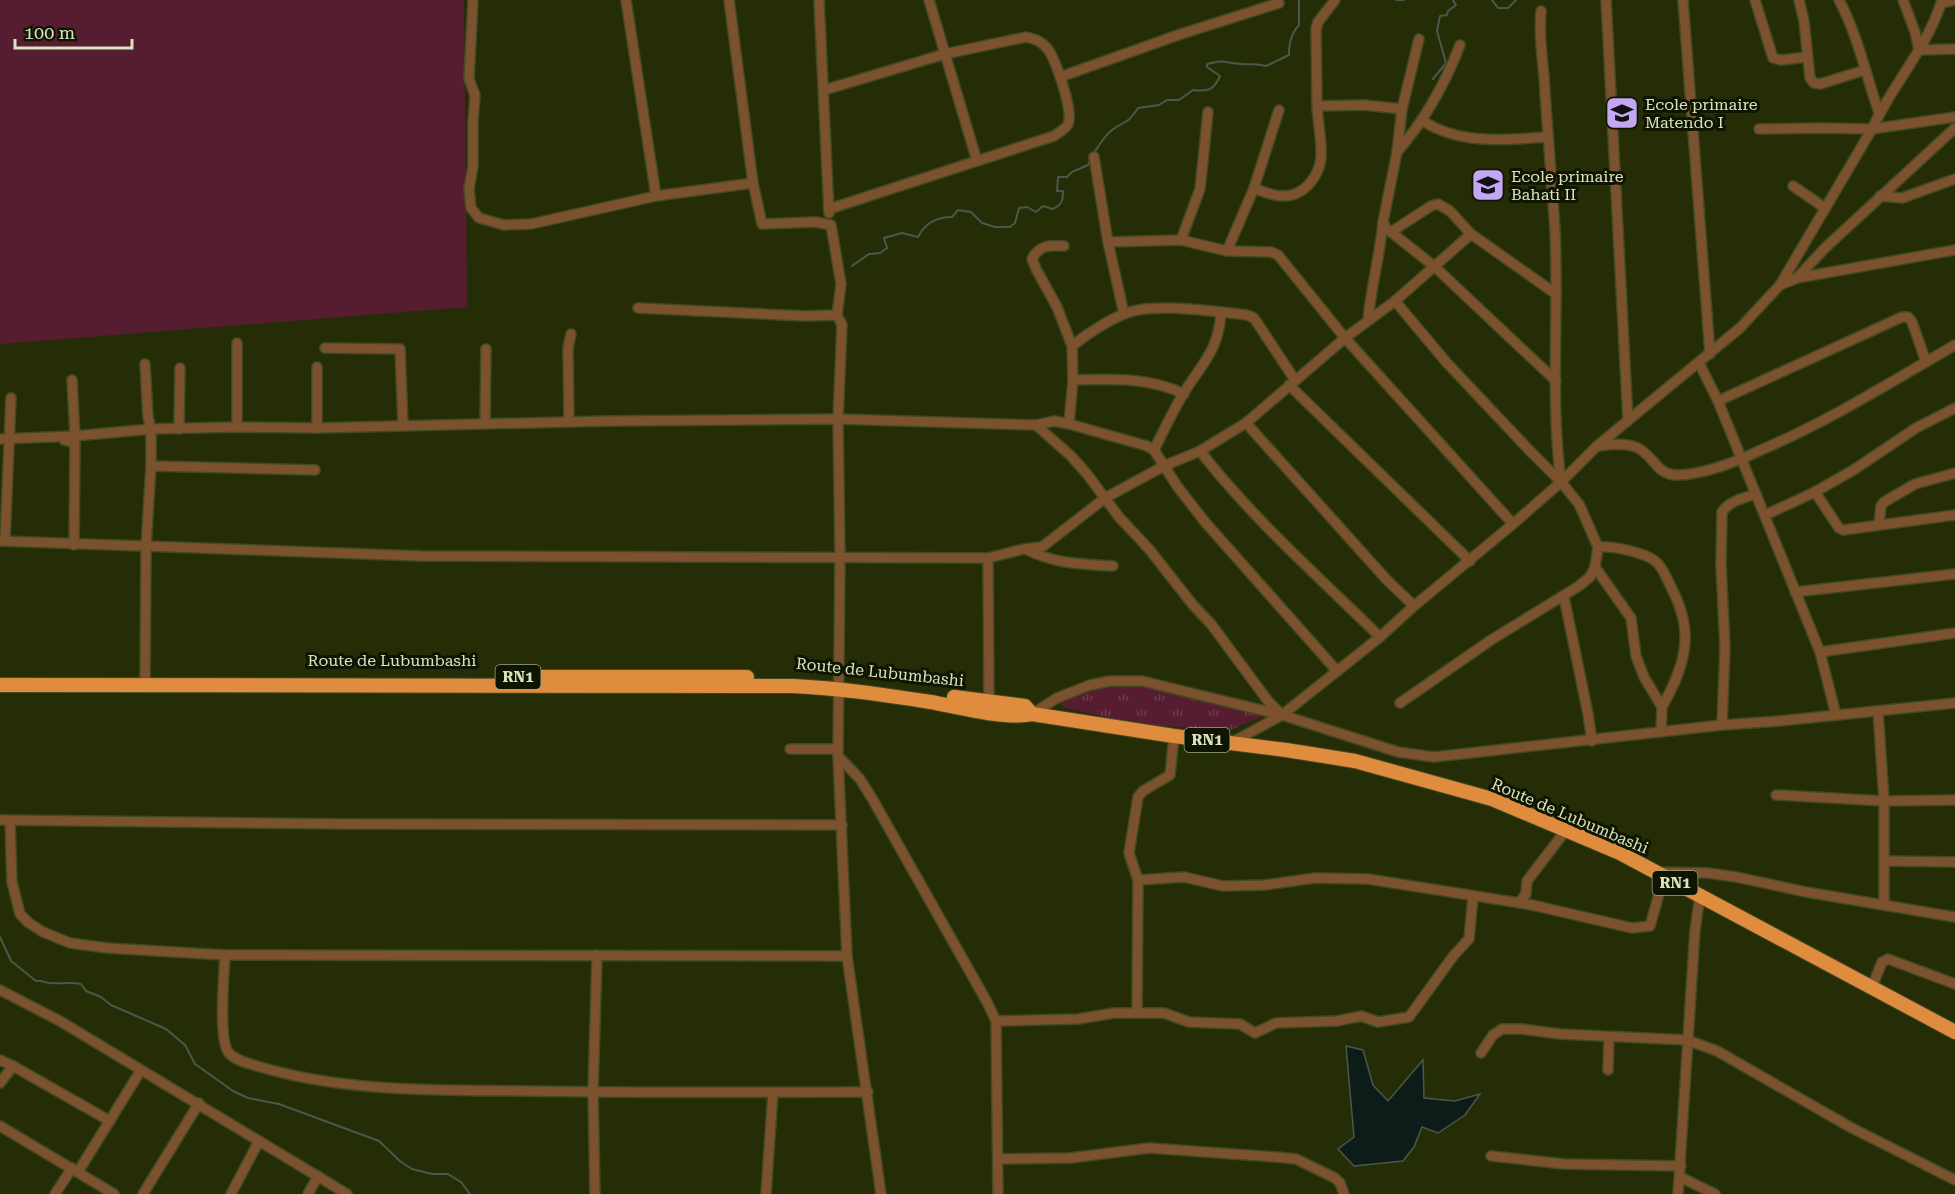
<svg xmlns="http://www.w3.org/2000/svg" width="1955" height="1194" viewBox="0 0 1955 1194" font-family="'Roboto Serif',serif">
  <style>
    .green { fill: #561d31 }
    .park { fill: url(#park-tufts) }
    .water { fill: #0d1c19; stroke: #4a584b; stroke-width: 1.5 }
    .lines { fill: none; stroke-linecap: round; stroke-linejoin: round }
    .stream { stroke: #4a584b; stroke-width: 2 }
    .minor-casing { stroke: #424a24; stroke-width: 12 }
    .highway-casing { stroke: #424a24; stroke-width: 16 }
    .minor { stroke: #7b522d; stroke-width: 9 }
    .highway { stroke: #df8c3f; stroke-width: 14 }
    .labels { text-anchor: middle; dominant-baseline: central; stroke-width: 6; stroke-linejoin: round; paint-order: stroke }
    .shield { fill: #0f1500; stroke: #9ca586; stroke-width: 1.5 }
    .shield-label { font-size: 15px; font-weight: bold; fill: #d9e3bf }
    .poi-label { font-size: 16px; fill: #d9e3bf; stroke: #0f1500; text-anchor: start }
    .street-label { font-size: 16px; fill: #d9e3bf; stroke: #0f1500 }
  </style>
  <defs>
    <pattern id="park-tufts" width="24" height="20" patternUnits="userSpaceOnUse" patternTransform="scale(1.5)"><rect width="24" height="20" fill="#561d31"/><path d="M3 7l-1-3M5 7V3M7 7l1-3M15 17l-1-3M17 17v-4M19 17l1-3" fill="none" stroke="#6e3e4d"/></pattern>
  </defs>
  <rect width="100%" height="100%" fill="#252d06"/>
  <polygon class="green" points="0,0 464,0 467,307 0,344"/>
  <polygon class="park" points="1143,683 1265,715 1228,731 1130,723 1063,707 1058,701 1094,686"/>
  <polygon class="water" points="1346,1046 1363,1050 1373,1085 1388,1101 1423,1060 1424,1098 1455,1101 1480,1094 1465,1115 1438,1133 1422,1127 1414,1147 1403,1161 1354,1166 1338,1149 1354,1137"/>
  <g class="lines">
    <g class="stream">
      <polyline points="1396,0 1404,0"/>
      <polyline points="1492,0 1498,8 1508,8 1516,0"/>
      <polyline points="1433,79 1446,63 1437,31 1440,16 1447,15 1448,11 1456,5 1453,0"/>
      <path d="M1093 154C1099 146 1104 136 1112 130 1127 119 1126 126 1138 108L1159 105 1167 100H1179L1193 90C1208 92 1214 90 1220 76L1207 67V64C1227 59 1224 63 1242 64 1252 65 1255 63 1266 66L1289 55C1289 43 1291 34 1299 25V0"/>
      <path d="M852 266 869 254 880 253 887 248 884 238 902 233 918 237C925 223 936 217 952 217L958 210 971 212 982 223 995 227H1010L1015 223 1019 208 1027 207 1036 212 1043 206 1053 209C1062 204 1063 201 1063 191H1057L1058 177H1067L1072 172 1088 165 1091 159"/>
      <path d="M0 937 11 961 36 981C41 980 45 983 50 983 61 984 71 982 81 984L86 991 101 997 111 1005 166 1029 185 1045 195 1064 233 1091 248 1098 279 1104 379 1141 401 1162 412 1169 432 1174H448L461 1182 470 1194"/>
    </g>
    <defs>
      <g id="minor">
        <polyline points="473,0 469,79 475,95 473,121 473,166 469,189 471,208 479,218 504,225 531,224 656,196 753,183 762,224 815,222 831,225 841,284 837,315 842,325 838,419 840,557 838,756 847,956 881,1194"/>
        <polyline points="626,0 656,196"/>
        <polyline points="729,0 753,183"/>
        <polyline points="819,0 829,213"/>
        <polyline points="929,0 977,161"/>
        <polyline points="1335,0 1318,22 1316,29 1317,106 1364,105 1402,109"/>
        <polyline points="1606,0 1628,421"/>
        <polyline points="1683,0 1710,354"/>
        <polyline points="1755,0 1773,58 1781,60 1807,57"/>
        <polyline points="1799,0 1804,21 1810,78 1814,83 1820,84 1865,70"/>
        <path d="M1839 0C1858 36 1866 75 1879 113"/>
        <polyline points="1903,0 1915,32 1919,50 1955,49"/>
        <polyline points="1942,3 1955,0"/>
        <path d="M1541 11C1538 41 1544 63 1545 93 1548 138 1552 184 1555 230 1559 314 1550 398 1561 482"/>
        <polyline points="1419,39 1402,109 1397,152 1383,222 1386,228 1435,267 1556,381"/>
        <polyline points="1060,77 1181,34 1279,3"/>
        <path d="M824 90 945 54 1026 37C1035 39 1041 41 1047 48 1055 58 1074 111 1068 124 1066 129 1059 132 1054 136L829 209"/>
        <path d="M1423 121C1460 145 1505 140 1547 137"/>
        <polyline points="1759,129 1821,128 1872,129 1955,117"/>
        <path d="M1397 152C1425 120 1445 84 1460 45"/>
        <polyline points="1094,157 1108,242 1124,314"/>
        <polyline points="1793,186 1825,208"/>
        <path d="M1254 188C1274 197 1294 202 1310 183 1316 176 1320 168 1321 158 1322 141 1318 123 1317 106"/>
        <polyline points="1880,196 1902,198 1955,179"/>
        <polyline points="1391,232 1431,206 1438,204 1450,211 1471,234 1556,294"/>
        <polyline points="1181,240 1200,189 1208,112"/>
        <polyline points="1108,242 1181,240 1227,251 1271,252 1278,255 1345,338 1513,524"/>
        <path d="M1064 246C1050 245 1039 245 1032 259L1036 269 1057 307 1072 346"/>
        <polyline points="1227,251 1254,188 1279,110"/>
        <polyline points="1797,278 1825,248 1955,128"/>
        <polyline points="1780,285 1797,278 1955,250"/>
        <polyline points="1395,301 1447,363 1531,452 1561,482 1579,504 1598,547 1595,567 1590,577 1579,586 1491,640 1400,703"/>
        <polyline points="638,308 805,316 837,315"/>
        <path d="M1368 320C1371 287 1380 255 1383 222"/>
        <polyline points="237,343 237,427"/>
        <polyline points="325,348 400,349 403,426"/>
        <polyline points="1699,363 1718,401 1820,652 1836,715"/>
        <polyline points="317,367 317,428"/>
        <polyline points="72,380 75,436"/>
        <path d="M1073 380 1072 346C1088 333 1118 313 1138 310 1173 305 1212 311 1247 315L1254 318 1295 380"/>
        <polyline points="1289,385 1470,561"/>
        <polyline points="1718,401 1902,317 1908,317 1912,322 1926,362"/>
        <polyline points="569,422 568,348 571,334"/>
        <polyline points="1246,423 1386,579 1414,606"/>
        <polyline points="485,424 486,349"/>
        <path d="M1069 424 1073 380C1111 379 1150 377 1184 394"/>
        <polyline points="1036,425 1071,456 1087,474 1119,517 1149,549 1193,605 1211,624 1268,701 1280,713"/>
        <polyline points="179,429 180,368"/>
        <polyline points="0,439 75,436 151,429 148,417 145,364"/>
        <polyline points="64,440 75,443 74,545"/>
        <path d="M1597 446C1610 445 1626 442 1638 448 1654 456 1657 476 1678 475 1707 474 1736 462 1761 450 1829 421 1891 382 1955 345"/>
        <path d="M1154 450C1163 432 1172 413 1182 396 1201 364 1218 353 1221 313"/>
        <path d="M1200 451C1253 519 1319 577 1380 637"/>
        <polyline points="151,466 315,470"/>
        <polyline points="1815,492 1839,528 1843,530 1955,515"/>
        <polyline points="1765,515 1815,492 1855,469 1916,428 1955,408"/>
        <polyline points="1879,524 1881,506 1884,502 1915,484 1955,473"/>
        <polyline points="0,541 421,556 988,558 1024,549 1042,547 1105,498 1164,466 1200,451 1246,423 1345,338 1395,301 1471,234"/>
        <polyline points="5,541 11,398"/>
        <path d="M1598 547C1612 546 1644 552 1655 561 1663 567 1666 577 1670 585 1681 606 1688 627 1684 651 1681 671 1672 689 1662 707"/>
        <path d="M1025 549C1055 564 1080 564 1113 566"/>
        <polyline points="988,558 989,702"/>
        <polyline points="1595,567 1631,618 1636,656 1644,677 1662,707 1661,732"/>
        <polyline points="1795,592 1955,574"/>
        <polyline points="1564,597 1588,714 1592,741"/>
        <polyline points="1820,652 1955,633"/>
        <polyline points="145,684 146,547 151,466 151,429 237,427 317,428 608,421 838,419 1036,425 1054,421 1069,424 1147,446 1154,450 1177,486 1205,522 1337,671"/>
        <polyline points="1878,711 1884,801 1884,904"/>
        <polyline points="1032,714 1057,698 1090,685 1110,681 1142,681 1282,715 1398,752 1434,757 1722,725 1779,721 1955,703"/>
        <path d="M1722 725 1725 648 1721 565 1722 512C1729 501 1744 498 1756 494"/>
        <polyline points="1174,736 1170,775 1143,791 1138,797 1129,853 1138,880 1184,877 1223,886 1265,885 1315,878 1368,879 1532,905 1632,928 1650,926 1664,876"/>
        <path d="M1231 743 1282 715 1380 637 1414 606 1513 524 1561 482 1597 446 1740 328 1780 285 1872 129C1892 85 1928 47 1942 0"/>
        <polyline points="790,749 838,749"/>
        <polyline points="838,756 860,779 873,800 987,1002 996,1021 998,1194"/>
        <polyline points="1776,795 1884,801 1955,800"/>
        <polyline points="0,820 347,824 842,825"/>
        <polyline points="10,821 12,882 20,914 29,923 43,932 70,943 107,948 225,955 847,956"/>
        <polyline points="1885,861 1955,862"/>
        <polyline points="1658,872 1708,873 1736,877 1806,892 1955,917"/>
        <polyline points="1519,903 1526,894 1527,881 1566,830"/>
        <path d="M225 955C224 974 218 1041 229 1053 236 1061 248 1063 257 1066 342 1092 435 1090 523 1091 638 1093 753 1092 868 1092"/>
        <polyline points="1872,987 1882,962 1888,959 1955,984"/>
        <polyline points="0,990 60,1021 347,1194"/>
        <polyline points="1137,1013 1138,880"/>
        <polyline points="996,1021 1078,1019 1114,1013 1164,1013 1189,1022 1240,1024 1255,1033 1276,1023 1337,1021 1361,1016 1378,1022 1409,1017 1454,955 1469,939 1473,896"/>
        <polyline points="1481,1053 1493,1035 1502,1029 1521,1029 1560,1034 1687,1040 1717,1051 1850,1127 1955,1180"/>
        <polyline points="0,1060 13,1066"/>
        <polyline points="1608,1070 1609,1037"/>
        <polyline points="0,1083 13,1066 110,1121"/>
        <polyline points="0,1126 114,1194"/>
        <polyline points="1491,1156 1564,1164 1681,1166"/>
        <polyline points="998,1159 1070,1158 1149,1148 1276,1157 1296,1159 1335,1178 1340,1183 1344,1194"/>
        <polyline points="78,1172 141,1070"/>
        <polyline points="1680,1177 1715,1194"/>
        <polyline points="55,1194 72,1168"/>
        <polyline points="143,1194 199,1103"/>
        <polyline points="231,1194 259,1141"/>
        <polyline points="308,1194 318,1176"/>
        <polyline points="595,1194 593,1092 597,955"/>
        <polyline points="766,1194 773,1092"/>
        <polyline points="1678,1194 1695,930 1700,896"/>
      </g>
      <g id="highway">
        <polyline points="538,677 747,677"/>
        <path d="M0 685 793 686C839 688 885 695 931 702 958 707 1007 720 1032 714L1174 736 1286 750 1355 761 1492 799 1620 853 1955 1032"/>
        <polyline points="954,697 1025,706 1032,714"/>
      </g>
    </defs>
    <use href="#minor" class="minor-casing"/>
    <use href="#highway" class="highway-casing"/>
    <use href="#minor" class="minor"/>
    <use href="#highway" class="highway"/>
  </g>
  <defs>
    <symbol id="school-square" viewBox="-11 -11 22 22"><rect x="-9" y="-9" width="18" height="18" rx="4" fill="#c3a7f2" stroke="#0f1500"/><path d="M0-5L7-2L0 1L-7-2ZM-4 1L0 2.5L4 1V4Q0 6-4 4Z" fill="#111"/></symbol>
  </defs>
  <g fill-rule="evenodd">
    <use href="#school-square" x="1603" y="94" width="38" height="38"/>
    <use href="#school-square" x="1469" y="166" width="38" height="38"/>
  </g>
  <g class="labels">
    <g class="shield">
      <rect x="495.5" y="665" width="45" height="24" rx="4.5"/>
      <rect x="1184.5" y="728" width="45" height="24" rx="4.5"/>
      <rect x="1652.5" y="871" width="45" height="24" rx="4.5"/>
    </g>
    <g class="shield-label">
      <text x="518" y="677">RN1</text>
      <text x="1207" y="740">RN1</text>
      <text x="1675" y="883">RN1</text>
    </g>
    <g class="poi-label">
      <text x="1645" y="104">Ecole primaire<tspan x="1645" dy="18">Matendo I</tspan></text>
      <text x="1511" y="176">Ecole primaire<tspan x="1511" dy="18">Bahati II</tspan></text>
    </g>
    <g class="street-label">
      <text x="392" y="660">Route de Lubumbashi</text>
      <text transform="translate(880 672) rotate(6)">Route de Lubumbashi</text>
      <text transform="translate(1570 816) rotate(23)">Route de Lubumbashi</text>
    </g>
  </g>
  <path d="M15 39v9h117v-9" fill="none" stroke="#d9e3bf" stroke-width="3"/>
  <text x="24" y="39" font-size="18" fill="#d9e3bf" stroke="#0f1500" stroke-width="4.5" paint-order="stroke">100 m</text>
</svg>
